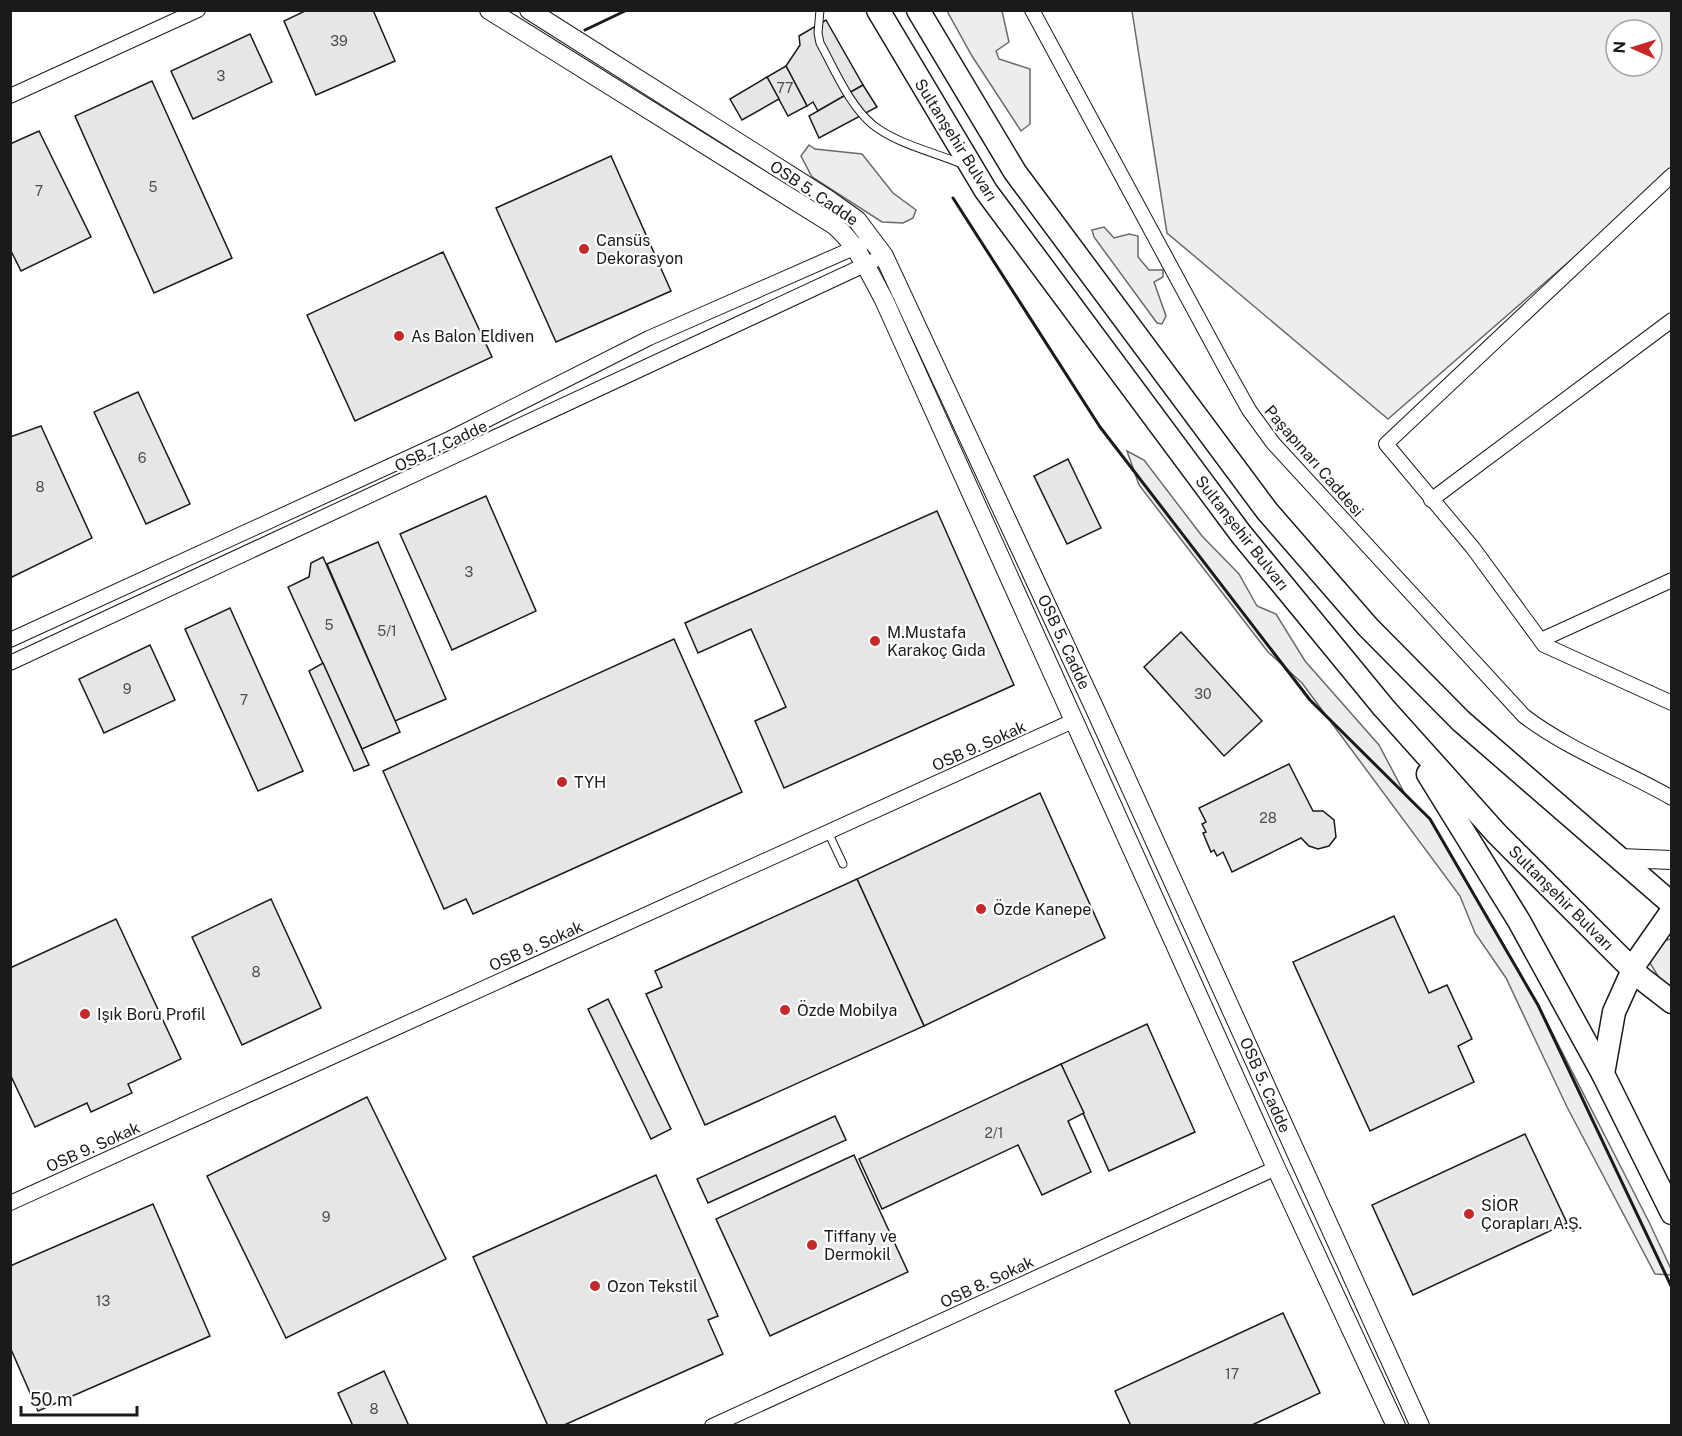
<svg xmlns="http://www.w3.org/2000/svg" width="1682" height="1436" viewBox="0 0 1682 1436" font-family="'Public Sans',sans-serif">
  <style>
    .built { fill: #ededed; stroke: #6a6a6a; stroke-width: 1.5; fill-rule: evenodd }
    .building { fill: #e6e6e6; stroke: #1a1a1a; stroke-width: 1.5 }
    .lines { fill: none; stroke-linecap: round; stroke-linejoin: round }
    .service-casing { stroke: #1a1a1a; stroke-width: 9 }
    .minor-casing { stroke: #1a1a1a; stroke-width: 16 }
    .tertiary-casing { stroke: #1a1a1a; stroke-width: 20 }
    .primary-casing { stroke: #1a1a1a; stroke-width: 25 }
    .trunk-casing { stroke: #1a1a1a; stroke-width: 25 }
    .service { stroke: #fff; stroke-width: 7 }
    .minor { stroke: #fff; stroke-width: 14 }
    .tertiary { stroke: #fff; stroke-width: 18 }
    .primary { stroke: #fff; stroke-width: 22 }
    .trunk { stroke: #fff; stroke-width: 22 }
    .wall { stroke: #1a1a1a; stroke-width: 3 }
    .poi-dot { fill: #c62828; stroke: #fff; stroke-width: 2 }
    .labels { text-anchor: middle; dominant-baseline: central; stroke-width: 4.5; stroke-linejoin: round; paint-order: stroke }
    .number-label { font-size: 14px; fill: #4d4d4d }
    .street-label { font-size: 16px; fill: #1a1a1a; stroke: #fff }
    .poi-label { font-size: 16px; fill: #1a1a1a; stroke: #fff; text-anchor: start }
  </style>
  <rect width="100%" height="100%" fill="#fff"/>
  <g class="built">
    <polygon points="947,11 1002,11 1009,42 996,51 999,59 1030,69 1030,124 1021,131 972,56"/>
    <path d="M1132 11H1671V173L1388 419 1167 233ZM1616 30H1652V66H1616Z"/>
    <polygon points="809,145 815,149 862,154 893,193 916,210 913,218 903,223 882,222 812,177 801,156"/>
    <polygon points="1104,227 1114,238 1129,234 1138,236 1138,257 1149,270 1163,270 1163,277 1154,282 1166,316 1162,324 1157,323 1094,237 1092,230"/>
    <polygon points="1127,451 1144,460 1202,536 1239,574 1257,606 1276,614 1305,661 1379,745 1406,796 1430,819 1538,1005 1649,1222 1671,1269 1671,1275 1655,1274 1567,1107 1506,978 1475,933 1460,896 1302,683 1268,652 1139,485"/>
    <polygon points="1671,939 1671,989 1658,976 1650,963 1651,957 1663,941"/>
  </g>
  <g class="building">
    <polygon points="307,10 373,10 395,61 316,95 284,21"/>
    <polygon points="826,20 863,85 818,111 813,102 807,106 786,66 800,45 799,36"/>
    <polygon points="250,34 272,82 193,119 171,71"/>
    <polygon points="786,66 807,106 788,116 767,77"/>
    <polygon points="767,77 779,99 742,120 730,99"/>
    <polygon points="152,81 232,258 154,293 75,116"/>
    <polygon points="863,85 877,107 819,138 809,116"/>
    <polygon points="39,131 91,237 21,271 10,249 10,144"/>
    <polygon points="611,156 671,291 556,342 496,208"/>
    <polygon points="443,252 492,357 355,421 307,315"/>
    <polygon points="138,392 190,504 146,524 94,412"/>
    <polygon points="41,426 92,538 10,578 10,437"/>
    <polygon points="1068,459 1101,528 1067,544 1034,476"/>
    <polygon points="486,496 536,611 452,650 400,534"/>
    <polygon points="937,511 1014,685 784,788 755,721 786,707 751,629 698,653 685,623"/>
    <polygon points="378,542 446,699 395,721 327,564"/>
    <polygon points="323,557 400,732 362,749 288,587 309,577 311,563"/>
    <polygon points="230,608 303,771 258,791 185,629"/>
    <polygon points="1181,632 1262,721 1224,756 1144,667"/>
    <polygon points="674,639 742,792 473,914 466,899 444,909 383,771"/>
    <polygon points="150,645 175,700 104,733 79,679"/>
    <polygon points="323,663 369,765 354,771 309,671"/>
    <polygon points="1289,764 1313,811 1323,811 1334,820 1336,837 1329,846 1318,849 1309,846 1301,838 1232,872 1223,852 1217,856 1214,850 1211,852 1203,833 1206,832 1202,824 1206,822 1199,808"/>
    <polygon points="1040,793 1105,938 924,1026 857,879"/>
    <polygon points="857,879 924,1026 705,1125 646,994 662,987 655,971"/>
    <polygon points="271,899 321,1008 242,1045 192,937"/>
    <polygon points="1394,916 1429,993 1447,985 1472,1039 1458,1046 1474,1082 1370,1131 1293,962"/>
    <polygon points="116,919 181,1059 128,1084 132,1093 91,1112 87,1103 35,1127 10,1074 10,968"/>
    <polygon points="608,999 671,1129 651,1139 588,1009"/>
    <polygon points="1147,1024 1195,1132 1109,1171 1061,1064"/>
    <polygon points="1061,1064 1084,1113 1068,1121 1091,1172 1042,1195 1018,1145 882,1209 859,1159"/>
    <polygon points="367,1097 446,1259 286,1338 207,1176"/>
    <polygon points="835,1116 846,1140 708,1203 697,1179"/>
    <polygon points="1525,1134 1567,1223 1413,1295 1372,1205"/>
    <polygon points="854,1155 908,1272 770,1336 716,1219"/>
    <polygon points="656,1175 718,1316 708,1320 723,1354 562,1426 548,1426 473,1257"/>
    <polygon points="153,1204 210,1336 38,1411 10,1347 10,1266"/>
    <polygon points="1283,1313 1320,1393 1250,1426 1131,1426 1115,1391"/>
    <polygon points="384,1371 409,1426 353,1426 338,1393"/>
  </g>
  <g class="lines">
    <defs>
      <g id="service">
        <path d="M820 10 818 33 820 43C835 70 849 105 873 125 897 144 934 152 962 164"/>
        <polyline points="828,832 843,864"/>
      </g>
      <g id="minor">
        <path d="M1032 10 1225 367 1249 410 1273 443 1524 716C1569 750 1623 770 1672 798"/>
        <polyline points="10,96 198,10"/>
        <polyline points="1672,175 1386,444 1473,548 1544,645 1672,703"/>
        <polyline points="1431,500 1672,320"/>
        <polyline points="10,640 451,438 649,338 863,244"/>
        <polyline points="1541,640 1672,580"/>
        <polyline points="10,663 884,256"/>
        <polyline points="10,1203 1075,720"/>
        <polyline points="712,1426 1276,1168"/>
      </g>
      <g id="tertiary">
        <path d="M489 10 834 225C857 244 870 274 884 300L1276 1168 1396 1426"/>
        <polyline points="529,10 826,198 857,220 884,256 1094,707 1420,1426"/>
        <polyline points="1619,858 1672,860"/>
      </g>
      <polyline id="primary" points="1672,911 1637,961 1614,1012 1603,1074 1672,1213"/>
      <g id="trunk">
        <polyline points="878,10 986,191 1241,534 1384,708 1497,834 1641,978 1672,1002"/>
        <polyline points="918,10 1015,172 1267,511 1368,627 1461,721 1672,904"/>
        <polyline points="1428,774 1519,921 1603,1074"/>
      </g>
    </defs>
    <use href="#service" class="service-casing"/>
    <use href="#minor" class="minor-casing"/>
    <use href="#tertiary" class="tertiary-casing"/>
    <use href="#primary" class="primary-casing"/>
    <use href="#trunk" class="trunk-casing"/>
    <use href="#service" class="service"/>
    <use href="#minor" class="minor"/>
    <use href="#tertiary" class="tertiary"/>
    <use href="#primary" class="primary"/>
    <use href="#trunk" class="trunk"/>
    <g class="wall">
      <polyline points="585,30 627,10"/>
      <polyline points="953,198 1100,427 1310,700 1430,819 1538,1005 1672,1288"/>
    </g>
  </g>
  <g class="poi-dot">
    <circle cx="584" cy="249" r="6"/>
    <circle cx="399" cy="336" r="6"/>
    <circle cx="875" cy="641" r="6"/>
    <circle cx="562" cy="782" r="6"/>
    <circle cx="981" cy="909" r="6"/>
    <circle cx="785" cy="1010" r="6"/>
    <circle cx="85" cy="1014" r="6"/>
    <circle cx="1469" cy="1214" r="6"/>
    <circle cx="812" cy="1245" r="6"/>
    <circle cx="595" cy="1286" r="6"/>
  </g>
  <g class="labels">
    <g class="number-label">
      <text x="339" y="41">39</text>
      <text x="221" y="76">3</text>
      <text x="785" y="88">77</text>
      <text x="153" y="187">5</text>
      <text x="39" y="191">7</text>
      <text x="142" y="458">6</text>
      <text x="40" y="487">8</text>
      <text x="469" y="572">3</text>
      <text x="329" y="625">5</text>
      <text x="387" y="631">5/1</text>
      <text x="127" y="689">9</text>
      <text x="1203" y="694">30</text>
      <text x="244" y="700">7</text>
      <text x="1268" y="818">28</text>
      <text x="256" y="972">8</text>
      <text x="994" y="1133">2/1</text>
      <text x="326" y="1217">9</text>
      <text x="103" y="1301">13</text>
      <text x="1232" y="1374">17</text>
      <text x="374" y="1409">8</text>
    </g>
    <g class="street-label">
      <text transform="translate(956 140) rotate(58)">Sultanşehir Bulvarı</text>
      <text transform="translate(814 193) rotate(34)">OSB 5. Cadde</text>
      <text transform="translate(441 446) rotate(-25)">OSB 7. Cadde</text>
      <text transform="translate(1314 461) rotate(49)">Paşapınarı Caddesi</text>
      <text transform="translate(1242 533) rotate(52)">Sultanşehir Bulvarı</text>
      <text transform="translate(1064 642) rotate(65)">OSB 5. Cadde</text>
      <text transform="translate(979 746) rotate(-24)">OSB 9. Sokak</text>
      <text transform="translate(1561 898) rotate(45)">Sultanşehir Bulvarı</text>
      <text transform="translate(536 946) rotate(-24)">OSB 9. Sokak</text>
      <text transform="translate(1265 1085) rotate(66)">OSB 5. Cadde</text>
      <text transform="translate(93 1147) rotate(-24)">OSB 9. Sokak</text>
      <text transform="translate(987 1282) rotate(-25)">OSB 8. Sokak</text>
    </g>
    <g class="poi-label">
      <text x="596" y="240">Cansüs<tspan x="596" dy="18">Dekorasyon</tspan></text>
      <text x="411" y="336">As Balon Eldiven</text>
      <text x="887" y="632">M.Mustafa<tspan x="887" dy="18">Karakoç Gıda</tspan></text>
      <text x="574" y="782">TYH</text>
      <text x="993" y="909">Özde Kanepe</text>
      <text x="797" y="1010">Özde Mobilya</text>
      <text x="97" y="1014">Işık Boru Profil</text>
      <text x="1481" y="1205">SİOR<tspan x="1481" dy="18">Çorapları A.Ş.</tspan></text>
      <text x="824" y="1236">Tiffany ve<tspan x="824" dy="18">Dermokil</tspan></text>
      <text x="607" y="1286">Ozon Tekstil</text>
    </g>
  </g>
  <rect width="1682" height="1436" fill="none" stroke="#1a1a1a" stroke-width="24"/>
  <g transform="translate(1634 48) rotate(273)"><circle r="28" fill="#ffffff" stroke="#a3a3a3" stroke-width="1.5"/>
  <path d="M0-4.5L10 22L0 15L-10 22Z" fill="#c62828"/>
  <text y="-9" font-size="16" font-weight="bold" text-anchor="middle" fill="#1a1a1a">N</text>
  </g>
  <path d="M21 1406v9h116v-9" fill="none" stroke="#1a1a1a" stroke-width="3"/>
  <text x="30" y="1406" font-size="18" fill="#1a1a1a" stroke="#ffffff" stroke-width="4.5" paint-order="stroke">50 m</text>
</svg>
